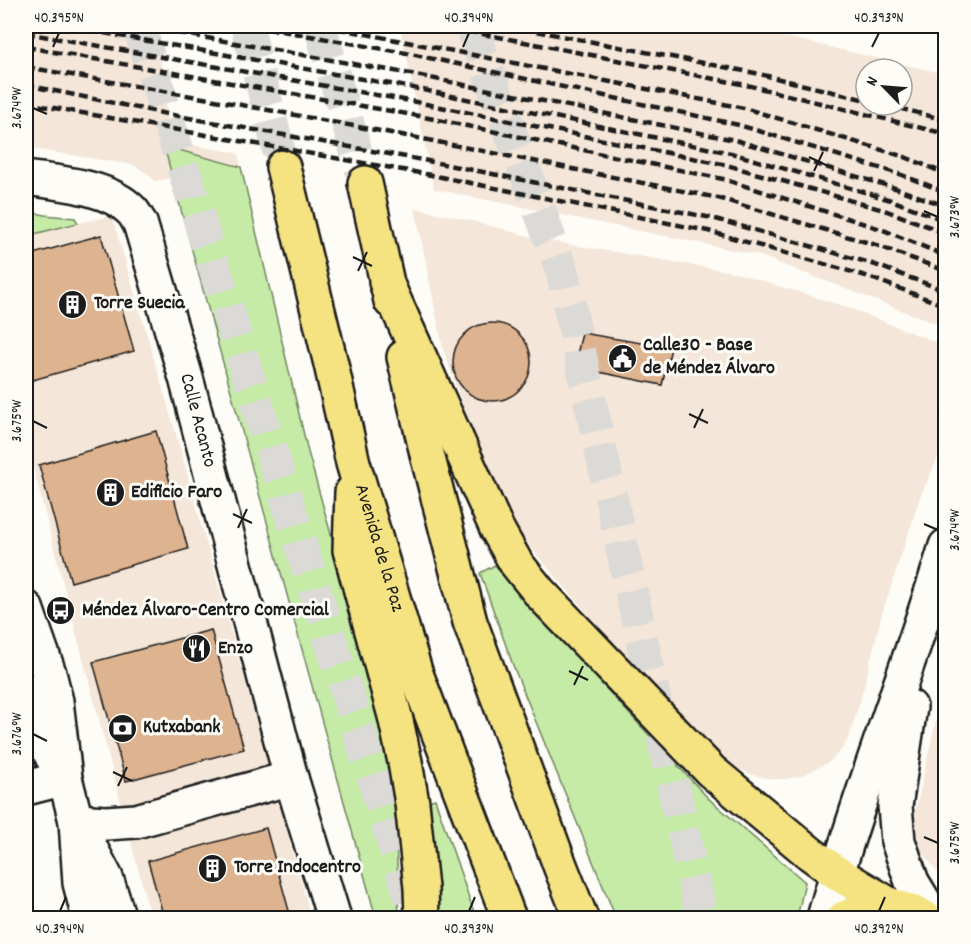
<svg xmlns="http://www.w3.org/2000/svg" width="971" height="944" viewBox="0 0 971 944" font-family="Dekko,sans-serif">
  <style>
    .built { fill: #f4e6d8; fill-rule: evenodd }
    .green { fill: #c5eba6; stroke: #708461; stroke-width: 1.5 }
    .building { fill: #deb38f; stroke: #1c1c1c; stroke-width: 1.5 }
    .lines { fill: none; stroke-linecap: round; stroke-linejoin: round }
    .highway-tunnel { stroke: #dbdad6; stroke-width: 33; stroke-dasharray: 33 16; stroke-linecap: butt }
    .minor-casing { stroke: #1c1c1c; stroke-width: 38 }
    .major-casing { stroke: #1c1c1c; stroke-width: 38 }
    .highway-casing { stroke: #1c1c1c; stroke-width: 38 }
    .minor { stroke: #fdfcf7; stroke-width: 33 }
    .major { stroke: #f5e382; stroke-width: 33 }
    .highway { stroke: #f5e382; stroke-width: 33 }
    .rail { stroke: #1c1c1c; stroke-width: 4.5; stroke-dasharray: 9 4.5; stroke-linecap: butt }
    .ticks { fill: none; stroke: #1c1c1c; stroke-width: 2 }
    .labels { text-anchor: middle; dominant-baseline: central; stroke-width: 6; stroke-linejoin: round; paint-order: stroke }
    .poi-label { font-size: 20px; font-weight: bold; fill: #1c1c1c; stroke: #fdfcf7; text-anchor: start }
    .street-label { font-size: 20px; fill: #1c1c1c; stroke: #fdfcf7 }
    .neatline { fill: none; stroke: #1c1c1c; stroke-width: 2 }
    .ticks-label { font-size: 15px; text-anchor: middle; fill: #1c1c1c }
  </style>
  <rect width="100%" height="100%" fill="#fdfcf7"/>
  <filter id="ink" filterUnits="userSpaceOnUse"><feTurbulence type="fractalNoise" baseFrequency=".0167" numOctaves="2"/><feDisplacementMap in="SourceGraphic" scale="12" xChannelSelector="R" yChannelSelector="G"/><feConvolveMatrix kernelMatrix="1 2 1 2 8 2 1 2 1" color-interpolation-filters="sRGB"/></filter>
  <g filter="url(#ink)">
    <g class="built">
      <polygon points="26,26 157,26 170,141 238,153 241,167 165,146 172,178 155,181 148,174 134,165 26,148"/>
      <path d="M400 26H739L945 74V327L758 255 434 189ZM866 69H902V105H866Z"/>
      <polygon points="415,208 468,220 543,240 733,272 844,306 945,346 945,403 939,415 945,418 945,442 920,497 881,617 861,698 850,734 843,748 829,762 801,776 786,779 772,779 753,775 739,769 723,757 635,668 523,539 479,451 443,349"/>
      <polygon points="112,216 176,434 311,918 151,918 26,441 26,236 78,223"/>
      <polygon points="945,681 945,882 920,849 914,817"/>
    </g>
    <g class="green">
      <polygon points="164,146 241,167 308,452 393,757 399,918 376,918 184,221"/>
      <polygon points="26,211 45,215 75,218 78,223 26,236"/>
      <polygon points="495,565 622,706 708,798 805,882 799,909 795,918 616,918 514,668 480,573"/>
      <polygon points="435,799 476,918 440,918 423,803"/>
    </g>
    <g class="building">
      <polygon points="101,235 134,351 26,382 26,256"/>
      <circle cx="492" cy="362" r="39"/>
      <polygon points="582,333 671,348 662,385 574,367"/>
      <polygon points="156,431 188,549 71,582 39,465"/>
      <polygon points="211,630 244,749 126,781 93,662"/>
      <polygon points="266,828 291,918 164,918 148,861"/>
    </g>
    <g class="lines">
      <g class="highway-tunnel">
        <polyline points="139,26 416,915"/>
        <polyline points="247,26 283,167"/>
        <polyline points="320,26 365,183"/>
        <polyline points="471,26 562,271 702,918"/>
      </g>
      <defs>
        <g id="minor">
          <path id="s1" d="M26 178C58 183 108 186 132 211 135 214 137 219 140 223L186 378 291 778 136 821 106 823 76 821"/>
          <polyline points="26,608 49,673 56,701 65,778 76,821 80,883 89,918"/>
          <path d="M26 690C32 715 42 739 54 760"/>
          <polyline points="910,707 895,806 898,841 912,882 926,905 937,918"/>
          <polyline points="291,778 334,918"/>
          <polyline points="26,788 65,778"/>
          <polyline points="82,832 106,878 119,918"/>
          <path d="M824 918C859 793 908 671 946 546"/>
        </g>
        <polyline id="major" points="844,918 868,908 890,905 917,913 925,918"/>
        <g id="highway">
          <path id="s2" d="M283 167 331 364 353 463 415 671 509 918"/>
          <polyline points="365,183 391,301"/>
          <polyline points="386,282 497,529 516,563 540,593 711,771 811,854 837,873 890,905"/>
          <polyline points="404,357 428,458 470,622 561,868 581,918"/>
          <polyline points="352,492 350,550 395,716 405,762 412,803 421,888 422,918"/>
        </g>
      </defs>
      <use href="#minor" class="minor-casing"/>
      <use href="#major" class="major-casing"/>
      <use href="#highway" class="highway-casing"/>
      <use href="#minor" class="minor"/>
      <use href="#major" class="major"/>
      <use href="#highway" class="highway"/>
      <g class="rail">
        <polyline points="64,26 413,88 731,153 891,200 946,221"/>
        <polyline points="139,26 411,74 735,140 895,188 946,206"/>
        <polyline points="254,26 406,53 739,125 899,174 946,192"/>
        <polyline points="325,26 744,108 905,157 946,174"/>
        <polyline points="442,26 751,86 946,134"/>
        <polyline points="510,26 755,73 866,100"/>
        <polyline points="26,33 416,102 727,165 887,211 946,233"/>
        <polyline points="26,47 419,116 723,179 881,229 946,256"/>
        <polyline points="26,67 215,100 423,139 718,198 876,245 946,271"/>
        <polyline points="26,85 167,114 428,161 712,218 870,263 946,291"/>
        <polyline points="26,103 431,175 708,231 866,276 946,306"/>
        <polyline points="886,105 946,120"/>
      </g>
    </g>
  </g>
  <path class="ticks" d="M53 47 59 33M463 47 469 33M872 47 879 33M33 108 47 114M809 157 828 166M814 171 823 152M924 211 938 217M353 257 372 266M358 271 367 252M689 414 708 423M33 421 47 428M694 428 703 409M233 514 252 523M924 524 938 530M238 528 247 509M569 671 588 680M574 685 583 666M33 734 47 741M113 772 132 781M118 786 127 767M924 837 938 843M60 911 66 897M469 911 475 897M879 911 885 897"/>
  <defs>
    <symbol id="building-disc" viewBox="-11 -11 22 22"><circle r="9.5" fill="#1c1c1c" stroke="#fdfcf7"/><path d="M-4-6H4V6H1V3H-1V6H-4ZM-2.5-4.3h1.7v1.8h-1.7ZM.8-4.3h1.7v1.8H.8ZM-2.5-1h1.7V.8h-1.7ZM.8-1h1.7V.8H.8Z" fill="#fff"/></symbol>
    <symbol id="civic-disc" viewBox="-11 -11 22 22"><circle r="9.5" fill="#1c1c1c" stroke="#fdfcf7"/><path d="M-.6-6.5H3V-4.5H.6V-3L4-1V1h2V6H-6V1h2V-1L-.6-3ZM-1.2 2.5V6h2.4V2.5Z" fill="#fff"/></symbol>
    <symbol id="bus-disc" viewBox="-11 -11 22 22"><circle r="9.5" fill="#1c1c1c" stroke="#fdfcf7"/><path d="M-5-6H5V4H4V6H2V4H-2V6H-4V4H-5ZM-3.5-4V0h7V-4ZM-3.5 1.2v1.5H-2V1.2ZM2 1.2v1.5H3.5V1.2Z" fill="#fff"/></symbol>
    <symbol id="restaurant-disc" viewBox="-11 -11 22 22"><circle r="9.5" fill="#1c1c1c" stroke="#fdfcf7"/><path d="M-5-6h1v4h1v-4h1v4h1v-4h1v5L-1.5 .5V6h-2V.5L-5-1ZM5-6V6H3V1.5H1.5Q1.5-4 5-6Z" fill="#fff"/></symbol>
    <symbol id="bank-disc" viewBox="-11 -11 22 22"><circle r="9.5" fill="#1c1c1c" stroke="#fdfcf7"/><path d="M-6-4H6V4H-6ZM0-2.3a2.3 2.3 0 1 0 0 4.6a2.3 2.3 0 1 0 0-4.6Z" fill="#fff"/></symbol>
  </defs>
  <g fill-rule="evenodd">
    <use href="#building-disc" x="56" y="288" width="33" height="33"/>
    <use href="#civic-disc" x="606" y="342" width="33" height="33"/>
    <use href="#building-disc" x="94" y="476" width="33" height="33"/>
    <use href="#bus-disc" x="44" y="594" width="33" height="33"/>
    <use href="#restaurant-disc" x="180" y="632" width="33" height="33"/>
    <use href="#bank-disc" x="106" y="712" width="33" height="33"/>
    <use href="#building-disc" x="196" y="852" width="33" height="33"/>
  </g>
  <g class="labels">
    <g class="poi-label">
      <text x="94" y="304">Torre Suecia</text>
      <text x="643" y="346">Calle30 - Base<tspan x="643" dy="23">de Méndez Álvaro</tspan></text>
      <text x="131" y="493">Edificio Faro</text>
      <text x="82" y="611">Méndez Álvaro-Centro Comercial</text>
      <text x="218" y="649">Enzo</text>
      <text x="143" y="728">Kutxabank</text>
      <text x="234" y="868">Torre Indocentro</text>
    </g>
    <g class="street-label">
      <text stroke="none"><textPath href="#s1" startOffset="333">Calle Acanto</textPath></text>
      <text stroke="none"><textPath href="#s2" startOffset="393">Avenida de la Paz</textPath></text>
    </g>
  </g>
  <rect width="971" height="944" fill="none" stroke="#fdfcf7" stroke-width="66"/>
  <g transform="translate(884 87) rotate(295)"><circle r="28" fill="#fdfcf7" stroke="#a3a29f" stroke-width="1.5"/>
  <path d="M0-4.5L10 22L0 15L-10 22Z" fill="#1c1c1c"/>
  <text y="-9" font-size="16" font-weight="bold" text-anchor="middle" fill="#1c1c1c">N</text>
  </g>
  <rect x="33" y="33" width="905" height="878" class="neatline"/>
  <g class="ticks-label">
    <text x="59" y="22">40.395°N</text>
    <text x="469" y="22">40.394°N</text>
    <text x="879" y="22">40.393°N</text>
    <text transform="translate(16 108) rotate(-90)" y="5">3.674°W</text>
    <text transform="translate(954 217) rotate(-90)" y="5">3.673°W</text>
    <text transform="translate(16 421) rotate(-90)" y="5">3.675°W</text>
    <text transform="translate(954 530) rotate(-90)" y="5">3.674°W</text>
    <text transform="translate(16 734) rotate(-90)" y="5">3.676°W</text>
    <text transform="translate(954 843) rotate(-90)" y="5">3.675°W</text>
    <text x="60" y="933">40.394°N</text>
    <text x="469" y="933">40.393°N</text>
    <text x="879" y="933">40.392°N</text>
  </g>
</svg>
